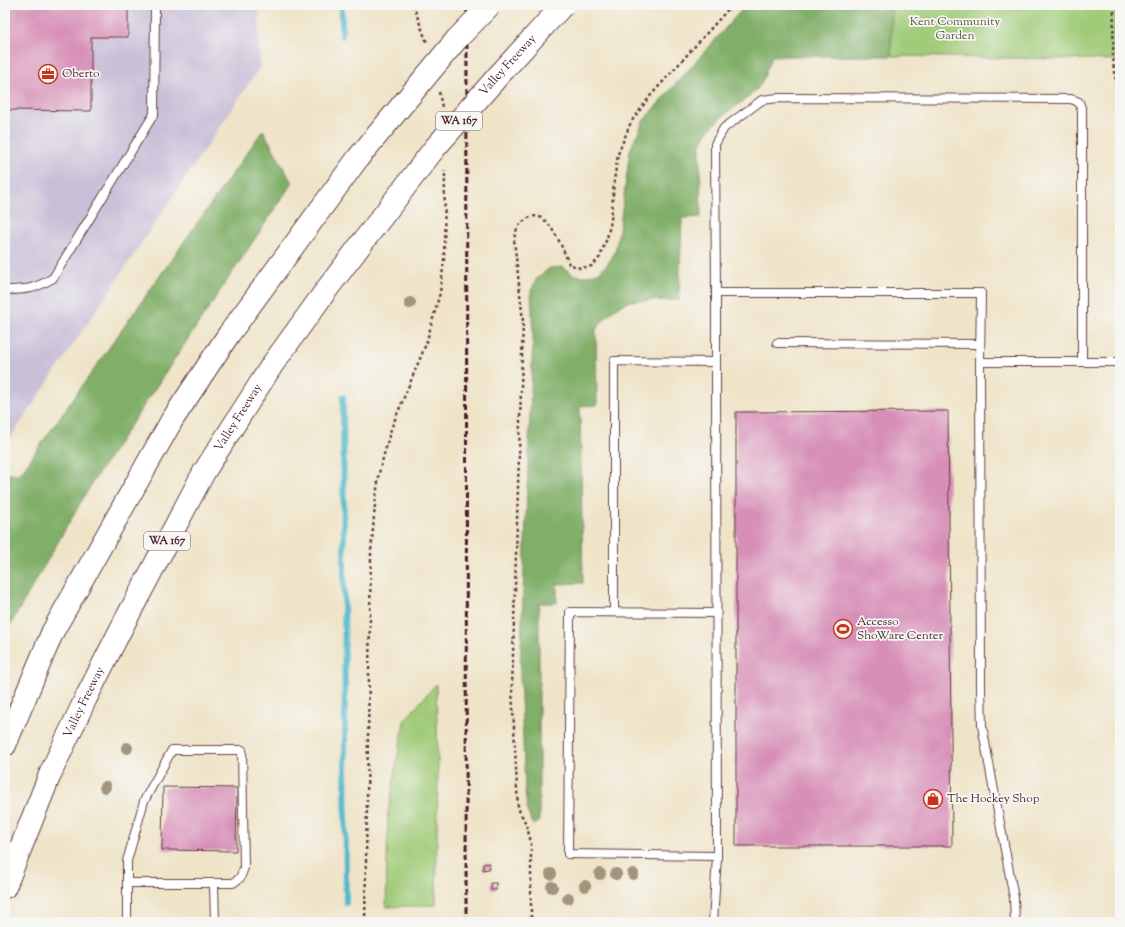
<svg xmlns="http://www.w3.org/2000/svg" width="1125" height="927" viewBox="0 0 1125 927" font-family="'Sorts Mill Goudy',serif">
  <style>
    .industrial { fill: #c9bfd8 }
    .green { fill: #a0cb78; stroke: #757552 }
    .forest { fill: #80af68; stroke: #65674a }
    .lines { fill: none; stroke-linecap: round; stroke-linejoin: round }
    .stream { stroke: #50b9ce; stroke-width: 6 }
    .building { fill: #d78eb7 }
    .lane-casing { stroke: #633d43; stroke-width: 10 }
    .highway-casing { stroke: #633d43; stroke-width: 24 }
    .path { stroke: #633d43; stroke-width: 2.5; stroke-dasharray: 3 3; stroke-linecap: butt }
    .lane { stroke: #fff; stroke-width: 8 }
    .highway { stroke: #fff; stroke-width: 22 }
    .rail { stroke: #4a1f2b; stroke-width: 3; stroke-dasharray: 6 3; stroke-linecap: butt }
    .highway-bridge-casing { stroke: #633d43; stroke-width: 24; stroke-linecap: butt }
    .highway-bridge { stroke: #fff; stroke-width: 22 }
    .tree { fill: #a3947e }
    .labels { text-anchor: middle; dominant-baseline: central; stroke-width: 3.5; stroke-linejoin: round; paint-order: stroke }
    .shield { fill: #f6f6f2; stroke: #7e6067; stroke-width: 1 }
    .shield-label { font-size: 11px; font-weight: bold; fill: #4a1f2b }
    .park-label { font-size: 12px; fill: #645342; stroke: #f6f6f2 }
    .street-label { font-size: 12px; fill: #4a1f2b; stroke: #f6f6f2 }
    .poi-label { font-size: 12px; fill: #4a1f2b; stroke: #f6f6f2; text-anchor: start }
  </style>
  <rect width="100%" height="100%" fill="#f6f6f2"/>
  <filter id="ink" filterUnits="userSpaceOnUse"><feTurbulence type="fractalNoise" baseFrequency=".025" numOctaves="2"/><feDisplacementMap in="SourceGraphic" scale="8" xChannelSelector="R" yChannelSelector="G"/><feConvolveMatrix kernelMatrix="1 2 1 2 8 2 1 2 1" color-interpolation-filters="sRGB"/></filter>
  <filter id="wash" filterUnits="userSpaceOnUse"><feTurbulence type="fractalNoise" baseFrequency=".012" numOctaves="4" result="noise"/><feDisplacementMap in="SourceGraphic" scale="16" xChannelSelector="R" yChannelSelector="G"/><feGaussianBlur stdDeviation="0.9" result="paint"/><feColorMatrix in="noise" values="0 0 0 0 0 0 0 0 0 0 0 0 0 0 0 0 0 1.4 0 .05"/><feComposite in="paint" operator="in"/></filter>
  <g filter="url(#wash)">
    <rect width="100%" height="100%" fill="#efe4c8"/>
    <polygon class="industrial" points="5,5 259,5 260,67 5,446"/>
    <g class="green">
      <polygon points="892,5 1120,5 1120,60 891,56"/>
      <polygon points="436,684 438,766 436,905 386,907 388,813 404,721"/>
    </g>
    <g class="forest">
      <path d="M746 5H892L891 56H772C768 66 763 83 756 90 737 109 708 120 700 147L701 217 682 218 679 300 630 301 619 306 607 316 596 329 597 405 580 406 583 583 557 584V603H539V822L533 825 527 811 525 789 520 675 533 337 531 291 537 278 550 268 563 267 574 275 584 276 598 273 607 265 615 252 620 225 630 150 644 120Z"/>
      <polygon points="263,130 292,183 92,483 5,634 5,474 20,474"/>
    </g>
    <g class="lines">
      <g class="stream">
        <polyline points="342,5 342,36"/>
        <polyline points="343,397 346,903"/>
      </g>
    </g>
    <g id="blocks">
      <g class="building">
        <polygon points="5,5 128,5 128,37 91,37 91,111 5,110"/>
        <polygon points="948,411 952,846 736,846 736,412"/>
        <polygon points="163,787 237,788 236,851 162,850"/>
        <polygon points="489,863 489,869 483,870 483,864"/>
        <rect x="491" y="883" width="5" height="7"/>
      </g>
    </g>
  </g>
  <g filter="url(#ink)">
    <use href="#blocks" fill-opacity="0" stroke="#633d43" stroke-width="1"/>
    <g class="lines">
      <defs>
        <g id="lane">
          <path d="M5 290C26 290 35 289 53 278L154 114 155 5"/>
          <polyline points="716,293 715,144 724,128 762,100 778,98 1071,99 1079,102 1082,111 1082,362"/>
          <polyline points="777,343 980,344"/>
          <polyline points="980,362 981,688 982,726 1014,898 1015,922"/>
          <polyline points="614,612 614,361 716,362 716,293 981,293 980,362 1120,362"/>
          <polyline points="716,613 570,612 568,854 717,856"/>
          <polyline points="214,883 215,922"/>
          <polyline points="127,922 127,861 144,801 172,750 242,750 244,868 240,878 233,883 127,883"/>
          <polyline points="713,922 717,856 716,362"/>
        </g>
        <g id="highway">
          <polyline points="5,745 53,631 172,420 229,334 358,158"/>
          <path id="s1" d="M5 887 51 772 85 700 123 625 204 472 272 365 327 289 362 243"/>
        </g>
      </defs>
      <use href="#lane" class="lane-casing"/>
      <use href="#highway" class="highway-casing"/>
      <g class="path">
        <polyline points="413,5 427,43"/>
        <polyline points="1114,5 1113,56 1114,72 1120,97"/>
        <polyline points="439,92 442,107"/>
        <path d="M531 918V842L526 824 518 808 512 688 523 321 514 239C517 227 517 226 527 219 547 204 564 252 569 264L580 268 592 266 600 257 607 238 611 221 614 181 618 154 631 122 651 95 732 5"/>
        <polyline points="365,922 371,552 375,505 379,473 391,429 426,344 440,293 444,260 445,170"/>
      </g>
      <use href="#lane" class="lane"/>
      <use href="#highway" class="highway"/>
      <polyline class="rail" points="466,922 467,5"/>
      <defs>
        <g id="highway-bridge">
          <polyline points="358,158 457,39 490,5"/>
          <path id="s2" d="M362 243 434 149 499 75 563 5"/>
        </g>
      </defs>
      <use href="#highway-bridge" class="highway-bridge-casing"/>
      <use href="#highway-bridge" class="highway-bridge"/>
    </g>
    <g class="tree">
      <circle cx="410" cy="303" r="6"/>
      <circle cx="127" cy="748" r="6"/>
      <circle cx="105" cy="787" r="6"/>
      <circle cx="551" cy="874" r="6"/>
      <circle cx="600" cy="874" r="6"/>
      <circle cx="616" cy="874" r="6"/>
      <circle cx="633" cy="874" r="6"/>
      <circle cx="585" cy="886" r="6"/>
      <circle cx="552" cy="887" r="6"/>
      <circle cx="568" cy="898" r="6"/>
    </g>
  </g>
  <defs>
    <symbol id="office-ring" viewBox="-11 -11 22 22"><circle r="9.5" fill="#f6f6f2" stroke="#c8321e" stroke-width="1.5"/><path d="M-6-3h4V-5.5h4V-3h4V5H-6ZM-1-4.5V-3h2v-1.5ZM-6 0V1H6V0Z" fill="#c8321e"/></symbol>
    <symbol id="stadium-ring" viewBox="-11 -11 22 22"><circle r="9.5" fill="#f6f6f2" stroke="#c8321e" stroke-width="1.5"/><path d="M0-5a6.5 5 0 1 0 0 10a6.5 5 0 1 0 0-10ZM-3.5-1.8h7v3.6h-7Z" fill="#c8321e"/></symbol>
    <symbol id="shop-ring" viewBox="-11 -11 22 22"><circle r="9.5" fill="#f6f6f2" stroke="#c8321e" stroke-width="1.5"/><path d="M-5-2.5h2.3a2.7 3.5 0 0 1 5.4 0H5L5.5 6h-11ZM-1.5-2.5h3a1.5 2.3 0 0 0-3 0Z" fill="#c8321e"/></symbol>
  </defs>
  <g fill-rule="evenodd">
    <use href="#office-ring" x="37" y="63" width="22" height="22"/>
    <use href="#stadium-ring" x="832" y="618" width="22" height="22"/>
    <use href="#shop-ring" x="922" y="788" width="22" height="22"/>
  </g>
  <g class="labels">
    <g class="shield">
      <rect x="436" y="112" width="46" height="18" rx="3"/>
      <rect x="144" y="532" width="46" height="18" rx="3"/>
    </g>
    <g class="shield-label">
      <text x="459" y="121">WA 167</text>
      <text x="167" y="541">WA 167</text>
    </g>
    <g class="park-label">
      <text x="955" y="22">Kent Community<tspan x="955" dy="14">Garden</tspan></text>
    </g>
    <g class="street-label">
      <text stroke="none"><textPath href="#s2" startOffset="230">Valley Freeway</textPath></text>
      <text stroke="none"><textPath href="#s1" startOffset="525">Valley Freeway</textPath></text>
      <text stroke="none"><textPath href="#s1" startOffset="201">Valley Freeway</textPath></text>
    </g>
    <g class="poi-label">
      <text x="62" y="74">Oberto</text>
      <text x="857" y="622">Accesso<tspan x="857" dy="14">ShoWare Center</tspan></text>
      <text x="947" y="799">The Hockey Shop</text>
    </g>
  </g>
  <rect width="1125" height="927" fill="none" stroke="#f6f6f2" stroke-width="20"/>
</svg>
